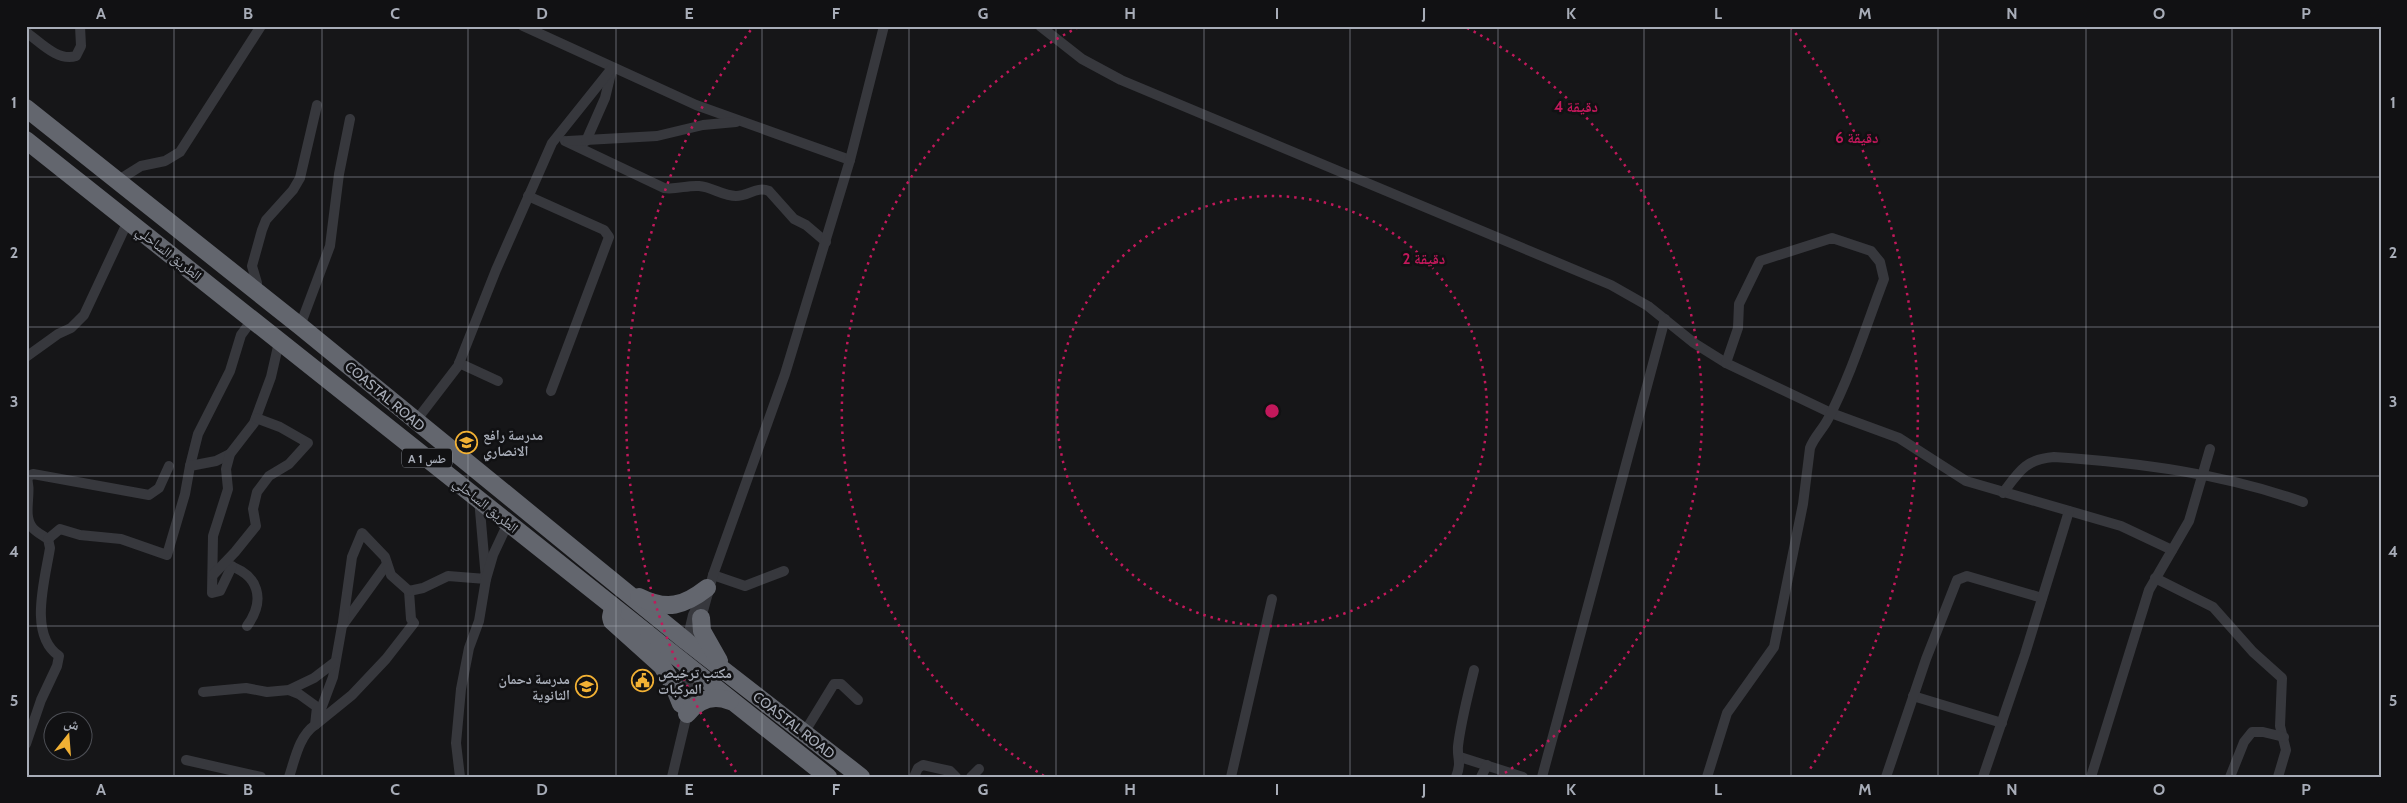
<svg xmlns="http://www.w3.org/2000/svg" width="2407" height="803" viewBox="0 0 2407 803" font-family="Cabin,'Noto Naskh Arabic',sans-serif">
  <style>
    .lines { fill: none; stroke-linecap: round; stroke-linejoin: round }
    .street { stroke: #37383d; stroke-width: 10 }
    .highway { stroke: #63666e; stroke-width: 18 }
    .grid { fill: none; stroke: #a8adb8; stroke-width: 1; stroke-opacity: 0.55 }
    .ring { fill: none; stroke: #c2185b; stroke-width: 2.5; stroke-dasharray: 2.5 5 }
    .labels { text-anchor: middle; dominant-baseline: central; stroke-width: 5; stroke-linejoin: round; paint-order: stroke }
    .shield { fill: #111113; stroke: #7b7e86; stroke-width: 1 }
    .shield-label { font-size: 12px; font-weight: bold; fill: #a8adb8 }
    .street-label { font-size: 14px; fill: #a8adb8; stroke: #111113 }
    .poi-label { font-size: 14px; font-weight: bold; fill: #a8adb8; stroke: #111113; text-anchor: start }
    .centre { fill: #c2185b; stroke: #111113; stroke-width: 2.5 }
    .ring-label { font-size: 15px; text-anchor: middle; font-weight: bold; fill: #c2185b; stroke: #111113; stroke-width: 5; stroke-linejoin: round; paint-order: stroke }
    .neatline { fill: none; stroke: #a8adb8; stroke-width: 2 }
    .grid-label { font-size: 16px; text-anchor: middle; font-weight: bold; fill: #a8adb8 }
  </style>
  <rect width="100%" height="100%" fill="#161618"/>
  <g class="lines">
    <g class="street">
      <polyline points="523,26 696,105 850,160"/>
      <polyline points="1040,26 1082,59 1121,80 1611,285 1648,306 1694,343 1726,363 1831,413 1899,438 1966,481 2121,526 2172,550"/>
      <path d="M26 32C40 42 58 62 76 56L81 46 80 26"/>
      <path d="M565 141 664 188C676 190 687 185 699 186 712 187 723 196 736 196 749 196 756 186 769 191L794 219 806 225 826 242"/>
      <polyline points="568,141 657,136 703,125 736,122"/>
      <polyline points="586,141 605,98 612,69"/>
      <polyline points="117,181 141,166 165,161 180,152 261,26"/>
      <polyline points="528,196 604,230 609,237 551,391"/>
      <polyline points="257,292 257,283 252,266 262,230 266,220 293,190 300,178 317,105"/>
      <polyline points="300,326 330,246 339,174 350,119"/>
      <polyline points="26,357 58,334 71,328 84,315 128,221"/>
      <polyline points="459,363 498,381"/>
      <polyline points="415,422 458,366 496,270 552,143 612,68"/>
      <polyline points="190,466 198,434 230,371 241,335 252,320"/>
      <path d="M26 476C33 491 22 514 32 527 35 532 44 536 48 539L50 548C45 580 28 635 59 656L57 666 41 700 26 744"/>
      <polyline points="27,477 33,474 149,495 159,488 169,466"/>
      <path d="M2003 493C2019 471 2026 459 2054 457 2140 463 2221 473 2303 502"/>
      <polyline points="48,539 60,529 80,535 121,539 167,555 185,494 190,466 216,461 230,454"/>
      <polyline points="387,564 342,626 333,677 315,725 352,695 386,659 414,623 411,619 409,591 423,588 448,576 486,579 479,499"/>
      <path d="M227 565C259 574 266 600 247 626"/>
      <polyline points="232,566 220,591 212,593 213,536 228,489 226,469 230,454 254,423 271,377 279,342"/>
      <polyline points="213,575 235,552 256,526 253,509 257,492 269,476 289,464 308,443 280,427 256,418"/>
      <polyline points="713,575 745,586 784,571"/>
      <polyline points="2155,578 2213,607 2253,652 2282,678 2280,726 2286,750 2278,777"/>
      <polyline points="343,622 352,557 362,533 385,557 391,575 409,591"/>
      <polyline points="700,622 713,575 785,374 850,160 884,26"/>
      <polyline points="686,645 693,615 703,595"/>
      <path d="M289 690 299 694 317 707 315 725C299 736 295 759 289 777"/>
      <polyline points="203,692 246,688 267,692 289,690 314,678 335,662"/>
      <polyline points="1913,696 2002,723"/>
      <polyline points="681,697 685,660"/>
      <polyline points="804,733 834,684 841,684 858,700"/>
      <polyline points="1460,757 1523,777"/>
      <polyline points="186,760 261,777"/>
      <polyline points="460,777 456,743 461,689 469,648 479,621 486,579 493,555 508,523"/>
      <polyline points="672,777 687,714 691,665"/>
      <polyline points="914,777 918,768 923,765 950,771 956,777"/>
      <polyline points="971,777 979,769"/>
      <polyline points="1231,777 1272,599"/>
      <path d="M1456 777C1462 761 1457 760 1458 746 1461 721 1468 695 1474 670"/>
      <polyline points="1481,777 1487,765"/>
      <polyline points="1542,777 1665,319"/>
      <path d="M1707 777 1727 713 1774 647 1803 504 1810 448C1814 437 1823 429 1828 419 1851 375 1866 326 1884 279L1880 262 1871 251 1832 238 1760 261 1739 304 1738 328 1726 363"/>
      <polyline points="1886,777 1926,659 1957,580 1967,576 2042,598"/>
      <polyline points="1983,777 2025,654 2069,511"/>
      <polyline points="2091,777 2149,590 2189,521 2210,449"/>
      <polyline points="2230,777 2244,742 2252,732 2263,732 2284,737"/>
    </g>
    <g class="highway">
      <polyline points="26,108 300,326 686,641 861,777"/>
      <polyline points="26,140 828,777"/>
      <path d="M639 597C667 611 684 606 707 588"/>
      <polyline points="613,608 611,617 612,621 662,666 673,684 681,704"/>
      <polyline points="701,618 702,631 719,661"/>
      <path d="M687 714C698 700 713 694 730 701"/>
    </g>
  </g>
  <path class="grid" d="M174 26V777M322 26V777M468 26V777M616 26V777M762 26V777M909 26V777M1056 26V777M1204 26V777M1350 26V777M1498 26V777M1644 26V777M1791 26V777M1938 26V777M2086 26V777M2232 26V777M26 177H2381M26 327H2381M26 476H2381M26 626H2381"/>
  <g class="ring">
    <circle cx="1272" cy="411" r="215"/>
    <path d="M1044 776A430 430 0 0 1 1077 28M1467 28A430 430 0 0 1 1500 776"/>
    <path d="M736 772A646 646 0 0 1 753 27M1791 27A646 646 0 0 1 1808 772"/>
  </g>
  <defs>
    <symbol id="school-ring" viewBox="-11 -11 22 22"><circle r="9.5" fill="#111113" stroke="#f2b134" stroke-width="1.5"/><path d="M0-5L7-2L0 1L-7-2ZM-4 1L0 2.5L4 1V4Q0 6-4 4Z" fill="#f2b134"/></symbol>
    <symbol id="civic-ring" viewBox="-11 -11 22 22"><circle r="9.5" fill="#111113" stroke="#f2b134" stroke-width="1.5"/><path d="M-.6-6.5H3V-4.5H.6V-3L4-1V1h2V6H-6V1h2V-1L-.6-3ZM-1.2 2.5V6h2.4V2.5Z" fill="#f2b134"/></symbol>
  </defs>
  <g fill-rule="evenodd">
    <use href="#school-ring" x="454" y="430" width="25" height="25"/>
    <use href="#civic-ring" x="630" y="668" width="25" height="25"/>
    <use href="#school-ring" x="574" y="674" width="25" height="25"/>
  </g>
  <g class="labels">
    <rect class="shield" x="402" y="448.5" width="50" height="19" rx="4"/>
    <g class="shield-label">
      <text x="427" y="458">A 1 طس</text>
    </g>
    <g class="street-label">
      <text transform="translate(169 253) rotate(38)">الطريق الساحلي</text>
      <text transform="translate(385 396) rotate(40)">COASTAL ROAD</text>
      <text transform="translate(486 505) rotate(39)">الطريق الساحلي</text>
      <text transform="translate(794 725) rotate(38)">COASTAL ROAD</text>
    </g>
    <g class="poi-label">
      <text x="483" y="435">مدرسة رافع<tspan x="483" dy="16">الانصاري</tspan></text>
      <text x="658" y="673">مكتب ترخيص<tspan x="658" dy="16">المركبات</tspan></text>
      <text x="570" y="679" text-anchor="end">مدرسة دحمان<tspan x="570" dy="16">الثانوية</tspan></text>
    </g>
  </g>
  <circle cx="1272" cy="411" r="8" class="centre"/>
  <g class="ring-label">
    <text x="1576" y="112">4 دقيقة</text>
    <text x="1857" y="143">6 دقيقة</text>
    <text x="1424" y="264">2 دقيقة</text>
  </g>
  <rect width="2407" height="803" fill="none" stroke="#111113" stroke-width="55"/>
  <g transform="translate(68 736) rotate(17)"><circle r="24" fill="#111113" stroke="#4d4f55"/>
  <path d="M0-4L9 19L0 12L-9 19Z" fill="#f2b134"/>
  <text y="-8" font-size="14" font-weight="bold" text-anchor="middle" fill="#a8adb8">ش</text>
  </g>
  <rect x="28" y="28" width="2352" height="748" class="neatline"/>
  <g class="grid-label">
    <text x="101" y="19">A</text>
    <text x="248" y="19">B</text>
    <text x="395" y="19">C</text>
    <text x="542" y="19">D</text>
    <text x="689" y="19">E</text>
    <text x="836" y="19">F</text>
    <text x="983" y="19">G</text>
    <text x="1130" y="19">H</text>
    <text x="1277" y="19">I</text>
    <text x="1424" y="19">J</text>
    <text x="1571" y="19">K</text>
    <text x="1718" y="19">L</text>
    <text x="1865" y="19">M</text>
    <text x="2012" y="19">N</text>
    <text x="2159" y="19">O</text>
    <text x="2306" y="19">P</text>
    <text x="14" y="108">1</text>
    <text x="2393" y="108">1</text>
    <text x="14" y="258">2</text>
    <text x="2393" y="258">2</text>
    <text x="14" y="407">3</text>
    <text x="2393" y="407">3</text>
    <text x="14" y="557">4</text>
    <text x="2393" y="557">4</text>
    <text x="14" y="706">5</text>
    <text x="2393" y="706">5</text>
    <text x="101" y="795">A</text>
    <text x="248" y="795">B</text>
    <text x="395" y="795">C</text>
    <text x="542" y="795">D</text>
    <text x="689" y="795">E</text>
    <text x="836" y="795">F</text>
    <text x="983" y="795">G</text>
    <text x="1130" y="795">H</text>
    <text x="1277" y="795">I</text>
    <text x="1424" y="795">J</text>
    <text x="1571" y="795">K</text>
    <text x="1718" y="795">L</text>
    <text x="1865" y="795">M</text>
    <text x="2012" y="795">N</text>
    <text x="2159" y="795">O</text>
    <text x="2306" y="795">P</text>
  </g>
</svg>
